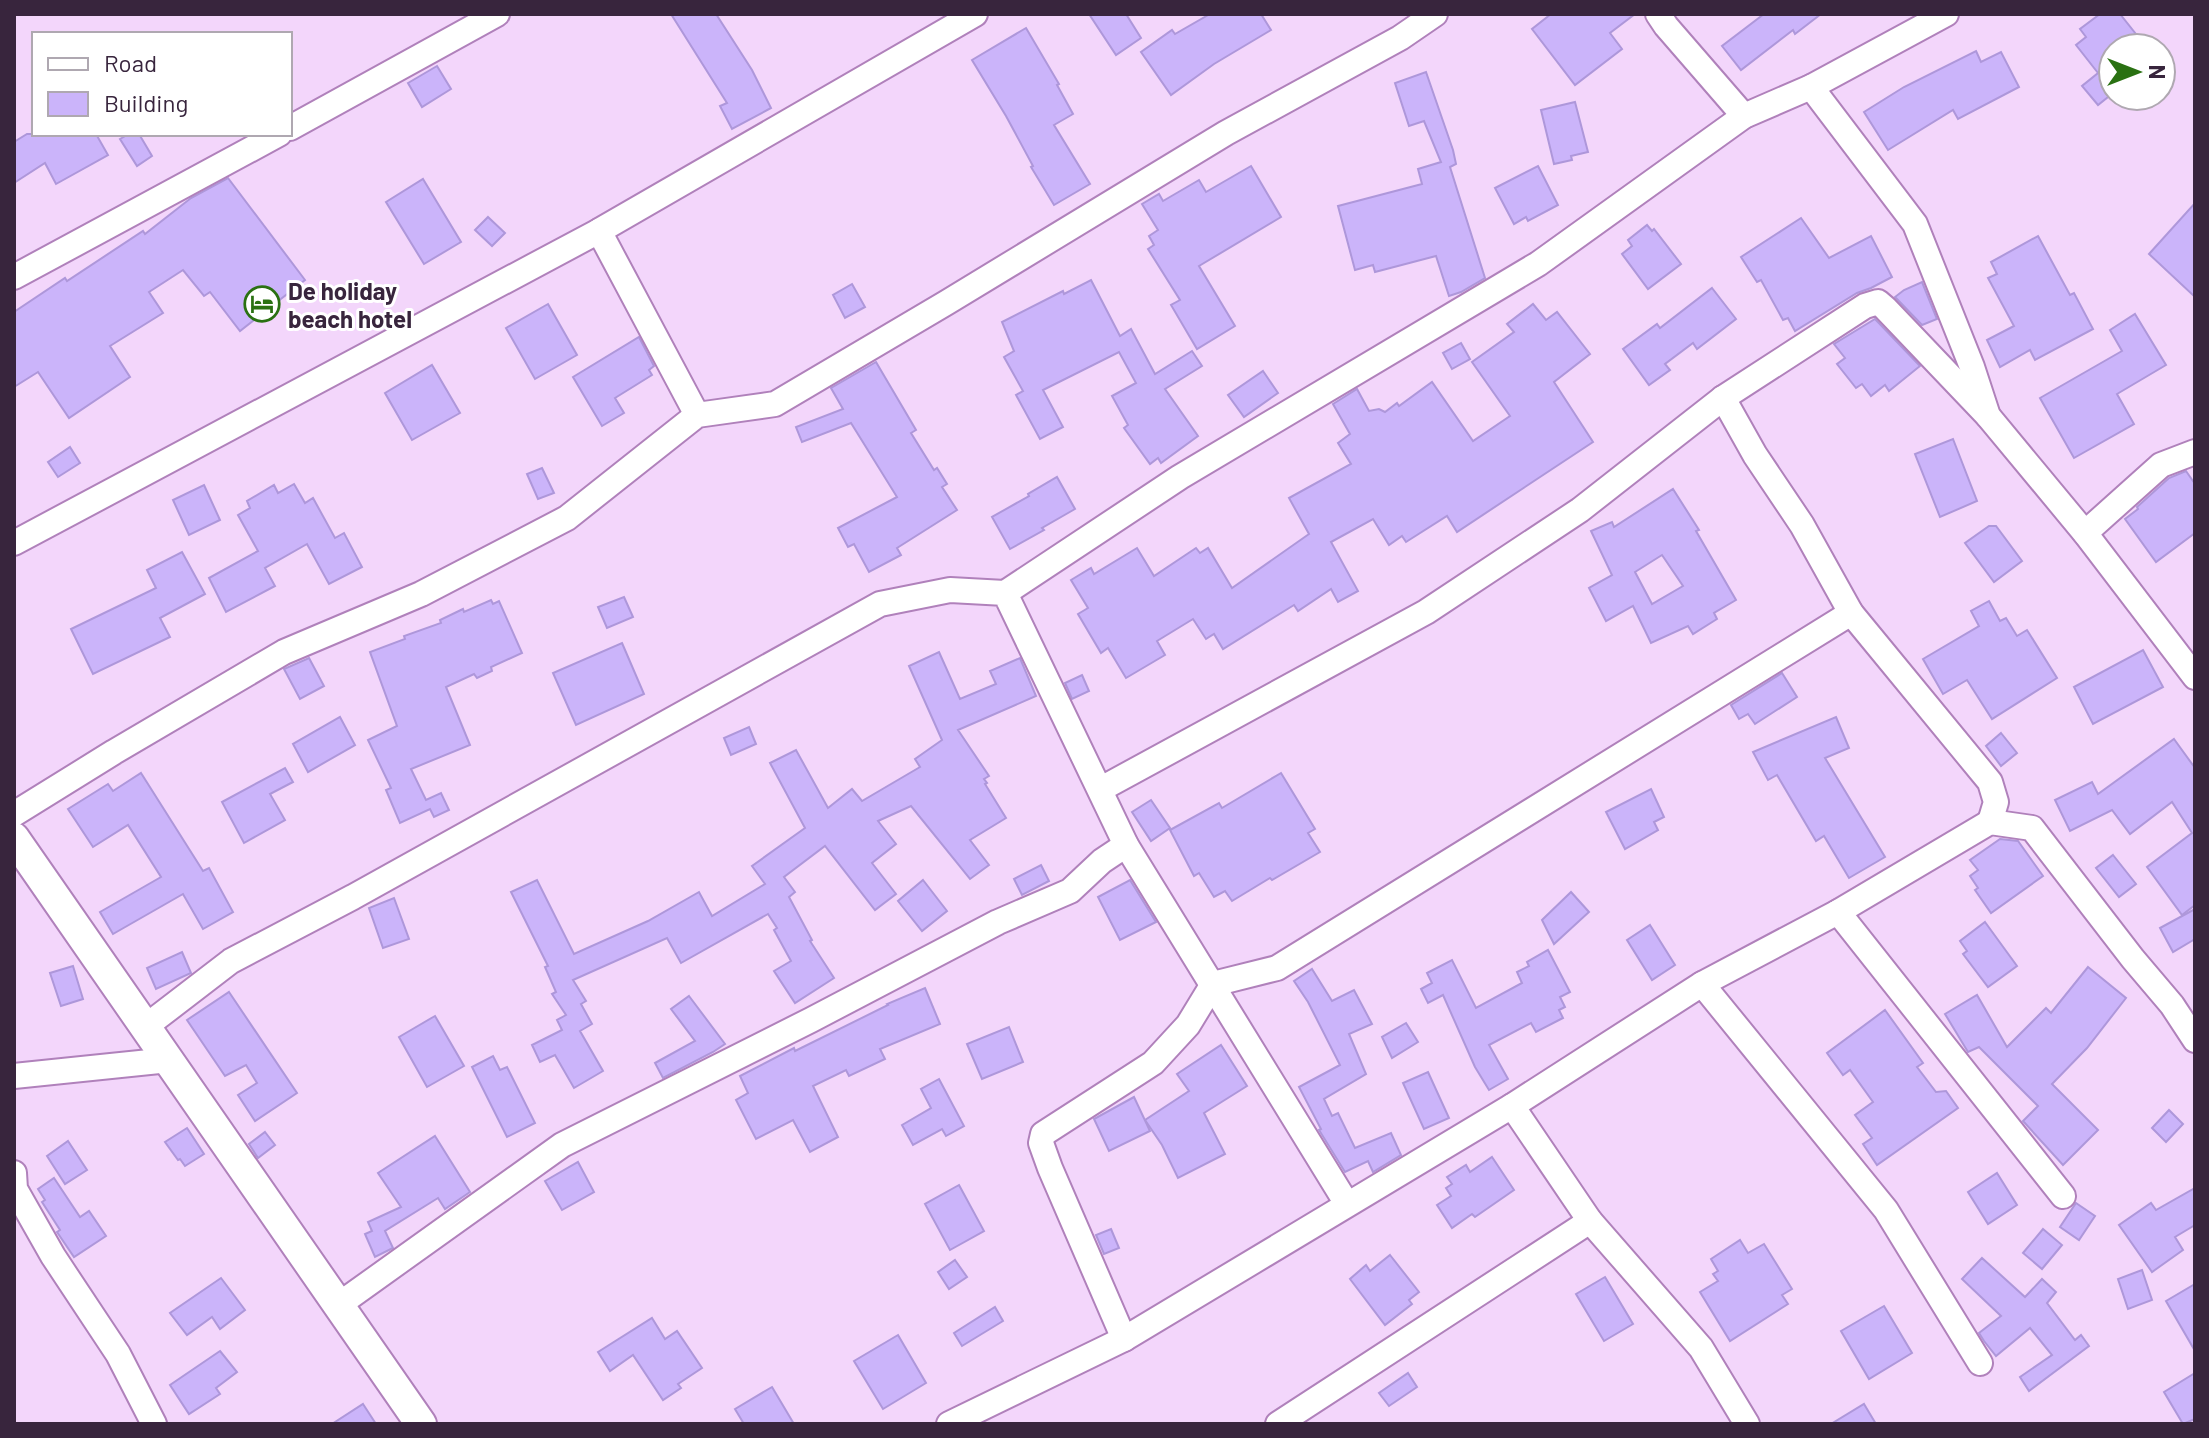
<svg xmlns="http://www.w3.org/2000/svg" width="2209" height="1438" viewBox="0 0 2209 1438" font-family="Barlow,sans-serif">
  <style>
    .building { fill: #cbb4fa; stroke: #ae97da; stroke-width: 2; fill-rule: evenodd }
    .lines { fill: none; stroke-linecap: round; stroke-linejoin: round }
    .minor-casing { stroke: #b081bb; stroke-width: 28 }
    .tertiary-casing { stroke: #b081bb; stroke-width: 34 }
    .minor { stroke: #fff; stroke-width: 24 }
    .tertiary { stroke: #fff; stroke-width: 30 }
    .labels { text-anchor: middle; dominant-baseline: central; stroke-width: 6; stroke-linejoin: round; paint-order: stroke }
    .poi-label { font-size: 24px; font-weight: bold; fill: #38253d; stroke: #fff; text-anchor: start }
  </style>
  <rect width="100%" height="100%" fill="#f3d6fb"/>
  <g class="building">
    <polygon points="671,14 716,14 752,70 771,108 732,129 720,106 727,103"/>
    <polygon points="1089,14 1126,14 1141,38 1116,55"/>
    <polygon points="1210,14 1261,14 1271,30 1214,64 1171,95 1141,52 1172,30 1175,34"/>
    <polygon points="1551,14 1635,14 1610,33 1622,49 1575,85 1532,29"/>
    <polygon points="1764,14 1821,14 1795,34 1793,30 1741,70 1722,46"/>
    <polygon points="2100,14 2120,14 2147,48 2113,48 2113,93 2098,105 2082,86 2098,73 2076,45 2086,37 2080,29"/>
    <polygon points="1026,28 1059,84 1057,85 1073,114 1054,125 1090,184 1054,205 1031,167 1033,166 1006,116 972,60"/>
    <polygon points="1976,51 1981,62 2001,52 2019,87 1958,119 1953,110 1888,150 1864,112 1904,87"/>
    <polygon points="437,66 451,89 422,107 408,83"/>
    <polygon points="1426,72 1453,150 1456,164 1450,167 1485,278 1461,292 1449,296 1436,256 1375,272 1373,265 1355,270 1338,206 1422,184 1418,169 1441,162 1424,121 1409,126 1395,83"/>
    <polygon points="1575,102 1588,152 1571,156 1572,160 1554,164 1541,110"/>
    <polygon points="27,134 96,134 108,155 56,184 45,163 14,183 14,142"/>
    <polygon points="129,134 139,134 152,156 137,166 120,139"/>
    <polygon points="1251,166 1281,217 1199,266 1235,326 1197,349 1171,305 1180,300 1148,249 1154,245 1149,236 1158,230 1142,204 1159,194 1163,201 1199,180 1206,192"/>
    <polygon points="1538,166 1558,205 1528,221 1526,217 1514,224 1495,188"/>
    <polygon points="228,178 305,280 240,331 210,292 204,296 183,270 149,292 163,313 110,346 130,377 69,418 38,372 14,387 14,312 65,278 67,281 143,231 145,234 191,198"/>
    <polygon points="423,179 461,242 424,264 386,202"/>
    <polygon points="2195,203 2195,297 2149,254"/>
    <polygon points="488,217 505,233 492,246 475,230"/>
    <polygon points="1801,218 1829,258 1871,236 1892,277 1871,288 1857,293 1795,331 1788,318 1783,320 1761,280 1757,282 1741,257"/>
    <polygon points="1647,225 1652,231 1654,229 1681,264 1648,289 1622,254 1632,246 1628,240"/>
    <polygon points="2038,236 2070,295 2074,293 2093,329 2035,360 2030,350 2000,367 1987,340 2014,326 1988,278 1997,274 1991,262"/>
    <polygon points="1091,280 1120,336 1131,329 1155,374 1192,351 1202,366 1165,389 1198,436 1161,463 1158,458 1150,464 1124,428 1128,425 1112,396 1136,383 1119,352 1043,390 1063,427 1040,439 1016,395 1023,391 1004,357 1014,351 1002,322 1063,291 1064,294"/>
    <polygon points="1922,282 1937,319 1922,325 1895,297 1904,290"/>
    <polygon points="852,284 865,307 845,318 833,295"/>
    <polygon points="1712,288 1736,319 1697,349 1693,343 1665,364 1670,370 1649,385 1623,349 1657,324 1660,328"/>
    <polygon points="548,304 577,355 535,379 506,328"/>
    <polygon points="1533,304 1546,320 1557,312 1590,354 1554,382 1593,442 1457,532 1447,516 1406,542 1402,536 1389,545 1373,519 1331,542 1358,591 1338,602 1331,589 1298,611 1294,605 1223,649 1214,634 1206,639 1193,619 1157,641 1165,655 1126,678 1108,648 1101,653 1078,614 1088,608 1071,580 1091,568 1094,574 1137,548 1154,576 1196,548 1200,553 1208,548 1232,588 1309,534 1289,498 1351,464 1338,443 1350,434 1333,404 1357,389 1369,411 1379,409 1385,412 1397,403 1399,406 1432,382 1473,441 1510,416 1472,362 1514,332 1507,324"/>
    <polygon points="2135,314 2166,365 2117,394 2134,424 2074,458 2040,398 2122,351 2110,330"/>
    <polygon points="1875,319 1920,366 1889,391 1885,385 1871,396 1862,384 1856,388 1837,364 1845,358 1834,344"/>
    <polygon points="639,337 654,366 649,370 652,375 615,398 624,413 602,426 573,377"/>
    <polygon points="1461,343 1470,359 1452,369 1443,353"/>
    <polygon points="876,362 916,430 911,433 934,470 937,468 947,484 942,487 957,510 897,548 901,555 869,572 854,544 848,547 838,528 897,497 851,423 802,442 796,427 843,409 831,388"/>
    <polygon points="432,365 460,413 412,440 385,393"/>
    <polygon points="1263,371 1278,393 1244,417 1228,395"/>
    <polygon points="1953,439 1977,501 1940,517 1915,454"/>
    <polygon points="70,447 80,463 58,477 48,462"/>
    <polygon points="542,468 554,493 538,499 527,474"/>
    <polygon points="2186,471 2195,484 2195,533 2156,562 2125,519 2138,509 2137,507 2169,478"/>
    <polygon points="1057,477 1075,509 1042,528 1044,530 1010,549 992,517 1029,496 1028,494"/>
    <polygon points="294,484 305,503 313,498 335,538 344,533 362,567 329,584 307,544 265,568 275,586 226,612 209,578 258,551 238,515 250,508 247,501 274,485 278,493"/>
    <polygon points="204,485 220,520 189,535 173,500"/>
    <path d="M1673 489 1699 530 1696 531 1736 600 1714 613 1717 619 1693 634 1688 626 1651 643 1633 606 1606 621 1589 588 1612 575 1591 531 1612 522 1614 527ZM1662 555 1683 586 1652 604 1635 572Z"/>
    <polygon points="1989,526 1996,526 2022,561 1994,582 1965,543"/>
    <polygon points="182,552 205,594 160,618 170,637 93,674 71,629 156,588 147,570"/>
    <polygon points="624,597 633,617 607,628 598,607"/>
    <polygon points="491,600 493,604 499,601 522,653 491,667 492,671 477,678 474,674 446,687 470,745 411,769 426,800 441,793 449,810 434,817 430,809 400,823 386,790 391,788 368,740 397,726 370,652 405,639 404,636 441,623 440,620 463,609 464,612"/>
    <polygon points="1989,601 2000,621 2006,618 2017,636 2027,630 2057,678 1992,719 1967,680 1943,694 1923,659 1979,626 1971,611"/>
    <polygon points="622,643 644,694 576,725 553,673"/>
    <polygon points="2143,650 2163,687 2093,724 2074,687"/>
    <polygon points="939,652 960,699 996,684 990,671 1020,658 1036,696 958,730 989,776 984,779 987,783 985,784 1006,818 970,840 989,865 970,879 911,806 878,821 896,844 872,863 896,894 875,910 825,846 784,877 795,892 789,897 812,940 810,941 834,978 795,1003 774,971 791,961 774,930 777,928 768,914 681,963 667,938 573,980 586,1001 581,1004 592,1024 580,1031 603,1071 574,1088 555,1055 540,1062 532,1045 562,1030 557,1020 566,1015 552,994 556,992 545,967 548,966 511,892 537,880 574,954 648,921 699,892 712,916 765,884 752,866 805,828 770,763 796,750 828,808 852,789 862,801 920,767 915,759 942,740 909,666"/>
    <polygon points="309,658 324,686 300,699 284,669"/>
    <polygon points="1782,673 1797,697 1755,724 1748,714 1739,719 1731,705"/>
    <polygon points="1082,675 1089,691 1072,699 1065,683"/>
    <polygon points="340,717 355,745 308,772 293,744"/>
    <polygon points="1836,717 1849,748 1825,758 1885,857 1849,878 1824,836 1816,841 1777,775 1768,780 1753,752"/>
    <polygon points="749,727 756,744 731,755 724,738"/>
    <polygon points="2001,733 2017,753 2001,766 1986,746"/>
    <polygon points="2174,739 2195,768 2195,905 2182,915 2147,867 2192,833 2172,802 2130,834 2112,810 2070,831 2055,800 2092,782 2098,794"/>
    <polygon points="285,768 293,782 270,794 285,820 244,843 222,802"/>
    <polygon points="141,773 203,871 209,868 233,912 203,929 183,894 113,934 100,912 161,877 128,825 93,847 68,809 108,784 113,791"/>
    <polygon points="1281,773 1315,829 1308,833 1320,852 1272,880 1270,878 1232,901 1225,891 1214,897 1199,873 1194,876 1170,830 1219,803 1222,808"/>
    <polygon points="1651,789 1664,817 1654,822 1658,830 1625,849 1606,812"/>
    <polygon points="1151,800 1170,828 1151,841 1132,812"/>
    <polygon points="2000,839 2018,841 2043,876 1991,913 1975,890 1978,888 1970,876 1978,870 1970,860"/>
    <polygon points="2113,855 2136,884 2119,897 2096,868"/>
    <polygon points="1041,865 1049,881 1022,895 1014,879"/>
    <polygon points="923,880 947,911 922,931 898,901"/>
    <polygon points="1130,880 1156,922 1120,940 1098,897"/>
    <polygon points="1571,892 1589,912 1554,944 1542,920"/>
    <polygon points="394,898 409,939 383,948 369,908"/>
    <polygon points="2195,909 2195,939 2173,952 2160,928"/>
    <polygon points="1985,922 2017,966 1988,987 1963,954 1967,951 1960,941"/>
    <polygon points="1650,925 1675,965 1652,980 1627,940"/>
    <polygon points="1548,950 1570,992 1560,997 1565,1007 1559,1010 1563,1018 1536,1032 1531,1023 1489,1045 1508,1079 1489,1090 1475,1067 1443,995 1428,1003 1421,989 1432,983 1427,973 1452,960 1476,1008 1522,983 1517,972 1529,966 1527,962"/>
    <polygon points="182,952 191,973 156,989 147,968"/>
    <polygon points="73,966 83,999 61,1006 50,973"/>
    <polygon points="2088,967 2126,998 2087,1048 2052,1084 2098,1130 2063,1165 2023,1121 2038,1106 1979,1047 1968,1052 1945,1014 1977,995 2007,1047 2046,1008 2051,1013"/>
    <polygon points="1312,969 1332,1001 1354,990 1372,1024 1349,1034 1366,1074 1324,1099 1332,1116 1338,1113 1355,1148 1391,1133 1401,1155 1373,1172 1368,1161 1345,1172 1319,1130 1321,1129 1299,1087 1340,1065 1308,1002 1294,981"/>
    <polygon points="925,988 940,1024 880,1049 885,1059 849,1076 846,1070 813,1086 838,1137 810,1152 793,1120 756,1139 736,1100 748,1093 740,1076 794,1048 795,1051 888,1005 887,1004"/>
    <polygon points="229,992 297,1093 255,1121 238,1095 257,1083 246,1065 225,1076 187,1020"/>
    <polygon points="689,996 725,1044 713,1052 663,1078 655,1063 695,1041 671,1009"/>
    <polygon points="1885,1010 1923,1063 1917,1067 1936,1092 1946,1091 1958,1108 1877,1165 1863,1144 1872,1138 1855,1115 1873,1102 1850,1070 1843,1075 1827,1053"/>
    <polygon points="435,1016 464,1066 427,1087 399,1037"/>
    <polygon points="1406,1023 1418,1042 1392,1058 1382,1037"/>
    <polygon points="1009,1027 1023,1062 982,1079 967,1044"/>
    <polygon points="1221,1045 1247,1086 1204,1113 1225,1154 1178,1178 1162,1145 1145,1120 1189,1091 1177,1074"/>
    <polygon points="493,1056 500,1070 507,1067 535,1123 507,1137 472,1067"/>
    <polygon points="1428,1072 1449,1118 1424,1129 1403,1083"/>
    <polygon points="939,1079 964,1126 946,1136 942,1129 913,1145 902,1125 931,1108 921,1089"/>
    <polygon points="1134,1097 1150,1131 1109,1151 1094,1119"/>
    <polygon points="2169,1110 2183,1124 2166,1142 2152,1128"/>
    <polygon points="187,1128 204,1154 185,1166 180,1159 178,1160 165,1142"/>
    <polygon points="265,1132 275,1145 258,1158 249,1144"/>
    <polygon points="435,1136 470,1192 445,1209 438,1198 385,1231 393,1248 375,1257 365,1234 372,1231 368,1222 401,1207 378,1173"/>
    <polygon points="68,1141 87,1170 65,1184 47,1156"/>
    <polygon points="1492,1157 1514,1190 1475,1217 1472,1214 1452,1228 1437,1205 1451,1196 1446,1188 1452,1184 1447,1177 1466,1165 1470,1172"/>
    <polygon points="578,1162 594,1192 562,1210 545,1181"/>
    <polygon points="1997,1173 2017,1205 1988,1224 1968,1192"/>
    <polygon points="54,1178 80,1217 89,1211 106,1236 74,1257 57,1232 60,1230 42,1202 45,1200 38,1189"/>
    <polygon points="959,1185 984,1231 950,1250 925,1204"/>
    <polygon points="2195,1188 2195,1225 2175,1237 2183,1250 2152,1272 2119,1225 2151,1203 2156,1210"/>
    <polygon points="2076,1203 2095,1216 2079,1240 2060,1227"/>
    <polygon points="1111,1229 1119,1248 1104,1254 1096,1235"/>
    <polygon points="2043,1229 2062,1245 2042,1269 2023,1253"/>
    <polygon points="1740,1240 1748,1253 1764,1244 1792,1289 1782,1295 1788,1304 1730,1341 1700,1292 1718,1281 1713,1274 1718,1271 1711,1259"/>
    <polygon points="1390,1255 1419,1292 1409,1300 1412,1304 1385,1325 1350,1279 1366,1265 1370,1271"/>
    <polygon points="1982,1258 2025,1297 2042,1279 2056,1292 2047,1303 2075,1340 2081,1335 2089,1346 2029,1391 2020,1377 2052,1355 2030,1328 1996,1356 1984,1341 1979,1333 2001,1316 1962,1279"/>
    <polygon points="955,1260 967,1277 949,1289 938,1272"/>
    <polygon points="2142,1270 2152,1300 2128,1309 2118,1279"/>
    <polygon points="1605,1277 1633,1324 1604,1341 1576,1294"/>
    <polygon points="221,1278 245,1310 220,1329 212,1317 187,1335 170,1313"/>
    <polygon points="2195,1284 2195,1351 2166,1301"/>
    <polygon points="1884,1306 1912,1353 1869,1379 1841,1331"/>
    <polygon points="995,1307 1003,1321 962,1346 954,1333"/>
    <polygon points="652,1318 665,1339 677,1331 702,1368 678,1384 681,1388 663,1400 633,1355 610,1371 598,1352"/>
    <polygon points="898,1335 926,1383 883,1409 854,1361"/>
    <polygon points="220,1351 237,1372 216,1388 220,1394 189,1414 170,1385"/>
    <polygon points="1408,1373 1417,1387 1389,1406 1379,1393"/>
    <polygon points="2195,1373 2195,1419 2183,1424 2164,1392"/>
    <polygon points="772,1387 794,1424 744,1424 735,1409"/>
    <polygon points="363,1404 376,1424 332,1424"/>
    <polygon points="1864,1404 1876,1424 1831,1424"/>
  </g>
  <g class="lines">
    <defs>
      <g id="minor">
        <polyline points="1658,14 1666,26 1744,116"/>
        <polyline points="1811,87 1915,224 1972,367 1988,416 2085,533 2195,677"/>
        <polyline points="290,128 497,14"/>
        <polyline points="599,231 697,415"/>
        <polyline points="14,277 279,134"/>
        <polyline points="1723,398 1755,455 1802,525 1851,613 1990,782 1996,802 1990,822"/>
        <polyline points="2085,533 2161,465 2195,452"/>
        <polyline points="14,543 599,231 975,14"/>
        <polyline points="1005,593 1180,477 1538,264 1744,116 1811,87 1946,14"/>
        <polyline points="1101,789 1426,612 1580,510 1723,398 1865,306 1878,302 1885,308 1988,416"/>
        <polyline points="14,814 114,752 284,652 421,594 567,518 697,415 775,404 946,303 1226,133 1400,38 1435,14"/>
        <polyline points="1838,912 2063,1196"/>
        <polyline points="1702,984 1886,1210 1980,1363"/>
        <polyline points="145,1027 231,961 353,897 880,604 950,590 1005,593 1126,845 1347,1204"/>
        <polyline points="14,1076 169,1060"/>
        <polyline points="1512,1106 1702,984 1838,912 1990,822 2032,828 2133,959 2172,1005 2195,1040"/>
        <polyline points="14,1173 15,1189 53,1256 118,1354 154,1424"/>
        <polyline points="1590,1221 1701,1348 1747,1424"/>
        <polyline points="337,1306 562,1145 811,1020 998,922 1070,891 1102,861 1126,845"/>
        <polyline points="1124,1339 1050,1168 1041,1143 1043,1134 1153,1063 1188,1025 1213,984 1277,968 1851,613"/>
        <polyline points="949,1424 1124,1339 1512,1106 1590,1221 1278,1424"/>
      </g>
      <polyline id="tertiary" points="14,838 421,1424"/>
    </defs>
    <use href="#minor" class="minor-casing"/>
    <use href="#tertiary" class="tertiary-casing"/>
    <use href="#minor" class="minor"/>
    <use href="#tertiary" class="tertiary"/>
  </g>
  <defs>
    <symbol id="hotel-ring" viewBox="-11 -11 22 22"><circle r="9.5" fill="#fff" stroke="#2a7112" stroke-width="1.5"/><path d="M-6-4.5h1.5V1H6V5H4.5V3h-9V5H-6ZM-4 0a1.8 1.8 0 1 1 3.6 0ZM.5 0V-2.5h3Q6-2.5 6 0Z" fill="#2a7112"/></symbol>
  </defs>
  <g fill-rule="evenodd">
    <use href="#hotel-ring" x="242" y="284" width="40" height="40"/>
  </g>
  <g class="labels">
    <g class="poi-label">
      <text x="288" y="290">De holiday<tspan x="288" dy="28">beach hotel</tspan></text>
    </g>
  </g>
  <rect width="2209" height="1438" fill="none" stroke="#38253d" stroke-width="32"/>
  <rect x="32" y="32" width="260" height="104" fill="#ffffff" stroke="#afa8b1" stroke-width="2"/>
  <rect x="48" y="58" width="40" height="12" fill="#ffffff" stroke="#afa8b1" stroke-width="2"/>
  <text x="104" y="72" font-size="24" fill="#38253d">Road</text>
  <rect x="48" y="92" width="40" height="24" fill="#cbb4fa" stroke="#afa8b1" stroke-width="2"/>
  <text x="104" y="112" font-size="24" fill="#38253d">Building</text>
  <g transform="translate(2137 72) rotate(90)"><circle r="38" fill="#ffffff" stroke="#afa8b1" stroke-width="2"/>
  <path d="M0-6L14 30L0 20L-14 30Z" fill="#2a7112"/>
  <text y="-12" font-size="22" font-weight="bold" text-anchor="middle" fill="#38253d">N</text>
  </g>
</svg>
